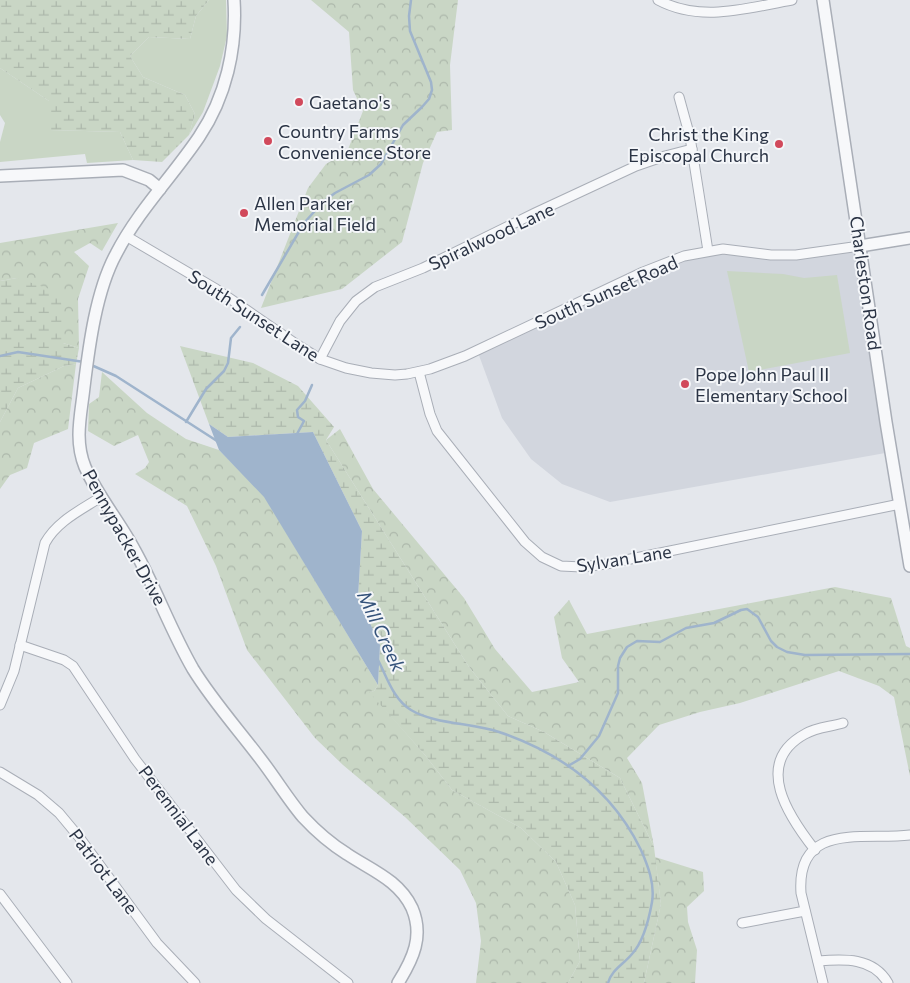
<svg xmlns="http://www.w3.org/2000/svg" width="910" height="983" viewBox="0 0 910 983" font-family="Commissioner,sans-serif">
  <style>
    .built { fill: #d2d6de }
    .green { fill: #c9d6c5 }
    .forest { fill: url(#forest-crowns) }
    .wetland { fill: url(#wetland-marsh) }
    .water { fill: #9fb4cc }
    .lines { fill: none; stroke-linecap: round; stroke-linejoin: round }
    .stream { stroke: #9fb4cc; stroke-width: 2.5 }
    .minor-casing { stroke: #a9aeb7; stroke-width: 11 }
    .tertiary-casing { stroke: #a9aeb7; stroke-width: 14 }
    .minor { stroke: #f7f8fa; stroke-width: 9 }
    .tertiary { stroke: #f7f8fa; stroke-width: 11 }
    .poi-dot { fill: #d1495b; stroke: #f4f6f9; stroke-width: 2 }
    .labels { text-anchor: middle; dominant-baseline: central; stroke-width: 4; stroke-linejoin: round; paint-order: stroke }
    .poi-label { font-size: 18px; fill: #2b3445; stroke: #f4f6f9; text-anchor: start }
    .street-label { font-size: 18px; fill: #2b3445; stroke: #f4f6f9 }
    .water-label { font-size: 19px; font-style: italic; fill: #34527a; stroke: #f4f6f9 }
  </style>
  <defs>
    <pattern id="forest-crowns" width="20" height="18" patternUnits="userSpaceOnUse" patternTransform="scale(1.25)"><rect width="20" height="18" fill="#c9d6c5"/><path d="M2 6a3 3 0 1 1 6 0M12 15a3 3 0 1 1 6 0" fill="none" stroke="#adb8ab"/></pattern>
    <pattern id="wetland-marsh" width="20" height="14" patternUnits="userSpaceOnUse" patternTransform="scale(1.25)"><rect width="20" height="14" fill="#c9d6c5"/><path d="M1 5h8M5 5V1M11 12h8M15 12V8" fill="none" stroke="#adb8ab"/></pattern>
  </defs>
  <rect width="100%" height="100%" fill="#e4e7ec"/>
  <polygon class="built" points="860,246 891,452 610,502 562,484 531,459 502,418 477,350 643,272 723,249 771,255"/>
  <g class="green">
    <polygon points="209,0 226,0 227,36 220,66 203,112 189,135 195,114 185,95 143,77 130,56 149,37 190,39 196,16"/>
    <polygon points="0,68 49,101 50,130 120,132 133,160 87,163 85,154 0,162 0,142 5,123 0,115"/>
    <polygon points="727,271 783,274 804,278 837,275 850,353 749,372"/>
  </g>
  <g class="forest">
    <polygon points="311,0 458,0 450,65 452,130 437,132 423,163 402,242 342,289 261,308 308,188 326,164 347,152 363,111 353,90 349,32"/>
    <polygon points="118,223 102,251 90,243 74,252 89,266 78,299 79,348 63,343 17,278 0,281 0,243"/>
    <polygon points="76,364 68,429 34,443 27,468 10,475 0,489 0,422 18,388 64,366"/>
    <polygon points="102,372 147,413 186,439 219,450 264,496 378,685 374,691 370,692 425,755 452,790 521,828 556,862 575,905 580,961 568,983 476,983 481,941 476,903 460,870 405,817 343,765 315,738 247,650 216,566 187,506 135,474 145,468 149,462 138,435 114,446 88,431 89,404 99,397"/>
    <polygon points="340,429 373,489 464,598 495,649 532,692 579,682 562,658 554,617 569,600 587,634 835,587 891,598 906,646 910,648 910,776 894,697 879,686 839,671 740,703 700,712 659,725 627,758 642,783 654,847 620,778 544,732 508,716 469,667 326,440"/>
    <polygon points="655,857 703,872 704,891 687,907 688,922 697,950 695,983 644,983 661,904"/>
  </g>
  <g class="wetland">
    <polygon points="0,0 209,0 196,16 190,39 149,37 130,56 143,77 185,95 195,114 189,135 162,162 133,160 120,132 49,130 49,101 0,68"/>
    <polygon points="17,278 61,293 63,343 79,348 76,364 64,366 18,388 0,422 0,281"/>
    <polygon points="180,346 253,363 298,386 334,427 326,440 469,667 508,716 544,732 620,778 654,847 661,904 644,983 568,983 580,961 575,905 556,862 521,828 452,790 425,755 369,692 374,691 378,685 380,645 358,597 362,531 313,432 228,437 209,424"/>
  </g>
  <polygon class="water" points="209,424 228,437 313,432 362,531 358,597 380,645 378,685 264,497 219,450"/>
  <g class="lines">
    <g class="stream">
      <polyline points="262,295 304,223 323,202 335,193 369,175 381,164 403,125 422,107 429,99 432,90 431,82 410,31 409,16 411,0"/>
      <polyline points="0,356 18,352 84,362"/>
      <polyline points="89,364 116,376 217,441"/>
      <polyline points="186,422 206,389 224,371 228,363 231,338 240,327"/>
      <polyline points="297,434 304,421 298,417 297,410 305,401 312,385"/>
      <path d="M378 660C387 677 393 699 411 710 434 724 472 723 499 732 561 753 612 790 641 850 648 866 655 884 652 902 649 919 644 941 632 954 623 965 612 969 608 983"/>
      <polyline points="568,766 580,759 599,736 618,693 618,666 620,658 627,647 637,641 660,642 686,628 714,623 741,610 747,609 758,617 771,641 777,647 787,652 805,655 910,654"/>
    </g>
    <defs>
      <g id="minor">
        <path d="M658 0C701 23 747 8 792 0"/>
        <polyline points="679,97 690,137 708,251"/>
        <polyline points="126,236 216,289 296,344 320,359 346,368 371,373 395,375 407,374 430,369 465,356 643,272 684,256 723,249 771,255 796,255 860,246"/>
        <polyline points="320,359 340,321 356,301 375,287 423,268 535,213 636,166 665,156 692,149"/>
        <polyline points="419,372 430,414 437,431 525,542 542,557 561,566 582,567 606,564 900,504"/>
        <polyline points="20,645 64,660 73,666 135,759 236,890 266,919 348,983"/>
        <path d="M0 705 14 671 45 543C57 521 81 510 101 497"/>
        <polyline points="0,772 38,795 59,813 79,837 157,943 195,983"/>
        <path d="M815 850C789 817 752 763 805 734 817 727 830 727 843 723"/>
        <polyline points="0,894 67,983"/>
        <polyline points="742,923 805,911"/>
        <path d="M818 961C844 959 873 957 888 983"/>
        <path d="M823 983 801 893C796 820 866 841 910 835"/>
      </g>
      <g id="tertiary">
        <path d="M234 0C237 48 226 97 199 137 172 177 138 211 116 254 96 291 89 346 84 387 81 415 74 440 85 467 98 497 120 522 135 551 156 589 171 631 193 669 212 700 237 728 259 757 274 776 287 798 303 817 316 831 331 844 347 854 371 870 399 880 412 908 424 936 413 959 398 983"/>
        <polyline points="823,0 886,422 910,566"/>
        <polyline points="0,176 123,170 149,180 160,189"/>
        <polyline points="860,246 910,238"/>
      </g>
    </defs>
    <use href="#minor" class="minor-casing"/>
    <use href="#tertiary" class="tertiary-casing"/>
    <use href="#minor" class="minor"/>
    <use href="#tertiary" class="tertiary"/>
  </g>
  <g class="poi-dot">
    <circle cx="299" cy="102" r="5"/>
    <circle cx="268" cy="141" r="5"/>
    <circle cx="779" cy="144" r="5"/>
    <circle cx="244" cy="213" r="5"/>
    <circle cx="685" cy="384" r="5"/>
  </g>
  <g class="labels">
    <g class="poi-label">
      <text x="309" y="102">Gaetano's</text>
      <text x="278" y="131">Country Farms<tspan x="278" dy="21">Convenience Store</tspan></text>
      <text x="769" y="134" text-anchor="end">Christ the King<tspan x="769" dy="21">Episcopal Church</tspan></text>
      <text x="254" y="203">Allen Parker<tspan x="254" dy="21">Memorial Field</tspan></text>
      <text x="695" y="374">Pope John Paul II<tspan x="695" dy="21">Elementary School</tspan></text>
    </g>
    <g class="street-label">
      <text transform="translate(491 236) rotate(-25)">Spiralwood Lane</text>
      <text transform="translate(866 283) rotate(82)">Charleston Road</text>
      <text transform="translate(606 292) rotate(-24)">South Sunset Road</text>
      <text transform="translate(254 315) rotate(33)">South Sunset Lane</text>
      <text transform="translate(125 537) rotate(61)">Pennypacker Drive</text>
      <text transform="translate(624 558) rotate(-9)">Sylvan Lane</text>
      <text transform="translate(179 815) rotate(53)">Perennial Lane</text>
      <text transform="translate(104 871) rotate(53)">Patriot Lane</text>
    </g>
    <g class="water-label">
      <text transform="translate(382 631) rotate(65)">Mill Creek</text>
    </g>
  </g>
</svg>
